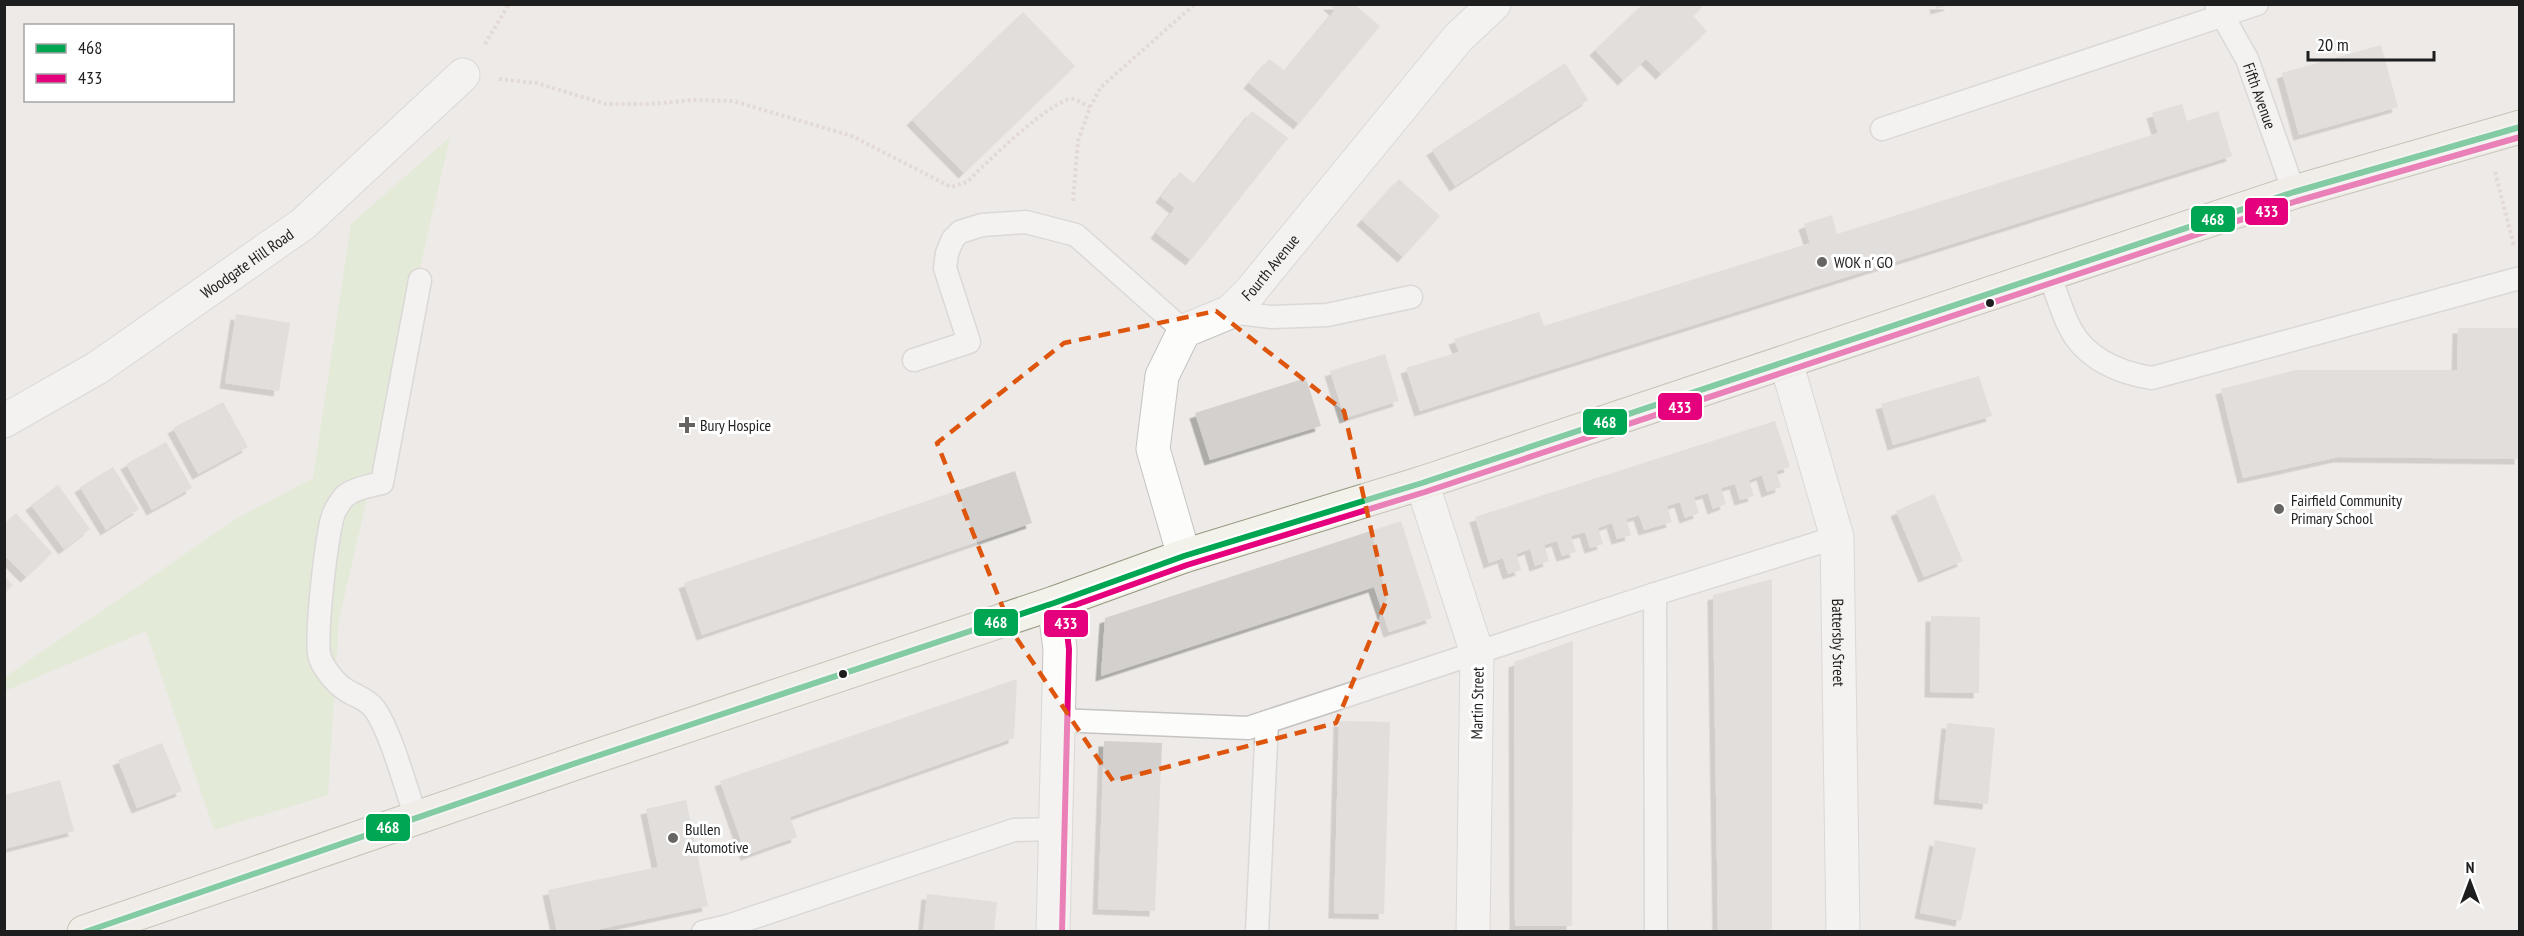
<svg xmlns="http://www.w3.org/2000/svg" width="2524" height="936" viewBox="0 0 2524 936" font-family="'PT Sans Narrow',sans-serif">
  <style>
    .grass { fill: #daebc5 }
    .building { fill: #d3d0ce; filter: url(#shadow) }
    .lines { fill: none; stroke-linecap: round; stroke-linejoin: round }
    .service-casing { stroke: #c5c4c3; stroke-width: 25 }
    .minor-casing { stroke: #c5c4c3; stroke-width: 35 }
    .secondary-casing { stroke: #96967e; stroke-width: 35 }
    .path { stroke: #d7c8c6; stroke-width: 4; stroke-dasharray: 3 3; stroke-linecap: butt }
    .service { stroke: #fcfcfb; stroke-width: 22 }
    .minor { stroke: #fcfcfb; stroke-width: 33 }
    .secondary { stroke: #f3f2ea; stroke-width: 33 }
    .bus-1-casing { stroke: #fff; stroke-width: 10 }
    .bus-2-casing { stroke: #fff; stroke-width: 10 }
    .bus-1 { stroke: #00a651; stroke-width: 6 }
    .bus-2 { stroke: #e5007d; stroke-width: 6 }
    .marked { fill: none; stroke: #de560d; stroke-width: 4.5; stroke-dasharray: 12 8; stroke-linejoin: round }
    .poi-dot { fill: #666564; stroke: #fff; stroke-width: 2 }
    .bus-dot { fill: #1e1e1e; stroke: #fff; stroke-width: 2 }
    .labels { text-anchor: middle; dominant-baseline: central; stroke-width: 6; stroke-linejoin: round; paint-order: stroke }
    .street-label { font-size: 16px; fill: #1e1e1e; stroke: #fff }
    .poi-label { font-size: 16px; fill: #1e1e1e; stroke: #fff; text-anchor: start }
    .line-badge { stroke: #fff; stroke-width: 2 }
    .badge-label { font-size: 16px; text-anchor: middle; font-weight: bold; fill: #fff }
  </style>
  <defs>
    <filter id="shadow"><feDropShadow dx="-5.5" dy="5.5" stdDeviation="0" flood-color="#0004"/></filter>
  </defs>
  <rect width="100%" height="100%" fill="#edeae7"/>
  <polygon class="grass" points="450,137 339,620 328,795 214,830 146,631 5,691 5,677 236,519 313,478 351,224"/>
  <g class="building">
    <polygon points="1328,4 1354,4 1380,26 1299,124 1249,83 1269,59 1285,71 1335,10"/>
    <polygon points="1643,4 1705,4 1693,16 1707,31 1661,74 1646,59 1623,80 1595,50"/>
    <polygon points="1935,4 1950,4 1950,5 1936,9"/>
    <polygon points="1023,12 1075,66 964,173 912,120"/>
    <polygon points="2381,45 2398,107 2299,135 2282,73"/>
    <polygon points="1565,63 1588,100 1455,186 1432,150"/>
    <polygon points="2182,104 2187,121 2218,111 2232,156 1420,411 1406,368 1459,352 1454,339 1539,312 1544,326 1810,243 1804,224 1832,215 1837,234 2158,133 2152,113"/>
    <polygon points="1252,111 1288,138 1191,260 1156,233 1175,208 1161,197 1180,172 1195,184"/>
    <polygon points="1399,179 1440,216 1403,257 1362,220"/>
    <polygon points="236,314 290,323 279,391 225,383"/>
    <polygon points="2458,328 2520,328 2520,459 2339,457 2243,478 2221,389 2296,370 2457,370"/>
    <polygon points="1385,354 1399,401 1345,418 1330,371"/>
    <polygon points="1979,376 1992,416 1893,445 1881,404"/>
    <polygon points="1306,378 1321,426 1210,460 1195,413"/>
    <polygon points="223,402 248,447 198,474 173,428"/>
    <polygon points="1775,421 1790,467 1776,471 1781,487 1767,492 1762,475 1749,480 1754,496 1740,500 1735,484 1721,488 1726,504 1713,509 1708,493 1694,497 1699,513 1685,518 1680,502 1667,506 1672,522 1644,530 1639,515 1626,519 1631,535 1617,539 1612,523 1598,528 1603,544 1590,548 1585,532 1571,536 1576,552 1562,556 1557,541 1544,545 1549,561 1535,566 1530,549 1516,554 1521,570 1508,574 1503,558 1489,563 1475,517"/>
    <polygon points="166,442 192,488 152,510 126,464"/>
    <polygon points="113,467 139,509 106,530 80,487"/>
    <polygon points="1015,471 1032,523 702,635 684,583"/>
    <polygon points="58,485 90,529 64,549 31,505"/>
    <polygon points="1934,494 1963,561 1924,577 1896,511"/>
    <polygon points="16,513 52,553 26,577 4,555 4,524"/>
    <polygon points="1401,521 1432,618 1389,632 1374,587 1101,676 1105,618"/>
    <polygon points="4,576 13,585 4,593"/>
    <polygon points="1772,579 1772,930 1718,930 1713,595"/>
    <polygon points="1931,616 1980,617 1979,693 1930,692"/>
    <polygon points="1573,641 1572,926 1515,926 1514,662"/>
    <polygon points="1017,679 1014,738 790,817 797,837 746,855 720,781"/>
    <polygon points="1339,721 1390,722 1384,914 1334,913"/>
    <polygon points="1947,723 1995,728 1988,804 1939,799"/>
    <polygon points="1104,741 1162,743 1155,911 1098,909"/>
    <polygon points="162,743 182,791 137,808 118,760"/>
    <polygon points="60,780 74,831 4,849 4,795"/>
    <polygon points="686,800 708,906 586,932 557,932 548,890 658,867 646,809"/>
    <polygon points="1935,840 1976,848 1961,921 1920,913"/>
    <polygon points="927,894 997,902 994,932 923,932"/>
  </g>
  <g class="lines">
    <defs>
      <g id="service">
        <path id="s1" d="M2216 4 2247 59 2294 192"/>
        <polyline points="1882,129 2257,4"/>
        <path d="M2049 274C2056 291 2061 310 2069 326 2084 358 2119 373 2152 378L2520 278"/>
        <polyline points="1230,312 1272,317 1327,315 1411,297"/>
        <polyline points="914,360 969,342 945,268 947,253 953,239 960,232 982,225 1026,222 1076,235 1184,331"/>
        <polyline points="1655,594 1656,932"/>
        <polyline points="1058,720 1248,728 1655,594 1837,537"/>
        <path d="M416 818C407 791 389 726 373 707 365 698 355 696 346 690 336 684 324 669 320 658 314 643 327 529 334 513 336 508 341 501 344 497 354 488 370 486 382 483L420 280"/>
        <polyline points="703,932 728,926 1014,830 1055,829"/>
        <polyline points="1257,932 1267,722"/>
      </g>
      <g id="minor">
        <path id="s2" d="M1786 362 1837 537 1843 932"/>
        <path id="s3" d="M4 421 97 368 303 224 463 75"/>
        <polyline points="1422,483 1477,653 1473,932"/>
        <path id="s4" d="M1184 556 1153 449 1162 376 1184 331 1230 312 1250 292 1458 38 1494 4"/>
        <polyline points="1053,932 1060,649 1054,603"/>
      </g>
      <polyline id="secondary" points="84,932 582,761 1054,603 1184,556 1422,483 2294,192 2520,127"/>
    </defs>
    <use href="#service" class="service-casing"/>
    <use href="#minor" class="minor-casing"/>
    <use href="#secondary" class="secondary-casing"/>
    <g class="path">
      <polyline points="485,44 509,4"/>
      <path d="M499 79 536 83 606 104H650L694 100 733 101 852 136 951 187 967 182C983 166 1053 97 1073 99 1078 100 1085 105 1090 107"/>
      <polyline points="2495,172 2514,246"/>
      <polyline points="1073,201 1078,141 1090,107 1101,87 1195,4"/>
    </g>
    <use href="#service" class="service"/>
    <use href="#minor" class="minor"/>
    <use href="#secondary" class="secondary"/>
    <defs>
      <polyline id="bus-1" points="85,932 582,761 1054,603 1184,556 1422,483 2294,192 2520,127"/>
      <polyline id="bus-2" points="1062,932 1069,649 1064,609 1187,565 1425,492 2297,201 2520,137"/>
    </defs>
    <use href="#bus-1" class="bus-1-casing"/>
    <use href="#bus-2" class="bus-2-casing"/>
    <use href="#bus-1" class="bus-1"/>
    <use href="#bus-2" class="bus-2"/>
  </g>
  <path d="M0 0H2524V936H0ZM1216 311 1344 411 1387 599 1336 723 1113 781 1013 633 937 443 1064 343Z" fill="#edeae7" fill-opacity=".55" fill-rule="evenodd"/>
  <path class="marked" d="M1216 311 1344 411 1387 599 1336 723 1113 781 1013 633 937 443 1064 343Z"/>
  <g class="poi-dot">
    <circle cx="1822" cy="262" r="6"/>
    <path d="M684 416h6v6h6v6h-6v6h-6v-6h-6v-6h6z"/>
    <circle cx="2279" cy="509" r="6"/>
    <circle cx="673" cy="838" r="6"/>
  </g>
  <g class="bus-dot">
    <circle cx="1990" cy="303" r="5"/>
    <circle cx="843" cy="674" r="5"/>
  </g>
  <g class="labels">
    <g class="street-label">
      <text stroke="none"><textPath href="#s1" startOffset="102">Fifth Avenue</textPath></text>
      <text stroke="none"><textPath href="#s3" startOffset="290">Woodgate Hill Road</textPath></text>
      <text stroke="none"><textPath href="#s4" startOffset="345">Fourth Avenue</textPath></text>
      <text stroke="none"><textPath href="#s2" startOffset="288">Battersby Street</textPath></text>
      <text transform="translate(1477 703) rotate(-89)">Martin Street</text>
    </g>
    <g class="poi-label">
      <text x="1834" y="262">WOK n' GO</text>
      <text x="700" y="425">Bury Hospice</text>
      <text x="2291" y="500">Fairfield Community<tspan x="2291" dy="18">Primary School</tspan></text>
      <text x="685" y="829">Bullen<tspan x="685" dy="18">Automotive</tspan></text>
    </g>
  </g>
  <g class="line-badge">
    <rect x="2244" y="197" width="45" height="29" rx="6" fill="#e5007d"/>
    <rect x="2190" y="205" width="46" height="28" rx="6" fill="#00a651"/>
    <rect x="1657" y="392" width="46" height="29" rx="6" fill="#e5007d"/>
    <rect x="1582" y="408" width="46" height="28" rx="6" fill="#00a651"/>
    <rect x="973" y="608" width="46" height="29" rx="6" fill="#00a651"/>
    <rect x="1043" y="609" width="46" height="29" rx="6" fill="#e5007d"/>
    <rect x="365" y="813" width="46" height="29" rx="6" fill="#00a651"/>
  </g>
  <g class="badge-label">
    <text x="2267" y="217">433</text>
    <text x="2213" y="225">468</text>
    <text x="1680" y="413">433</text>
    <text x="1605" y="428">468</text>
    <text x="996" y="628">468</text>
    <text x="1066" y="629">433</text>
    <text x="388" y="833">468</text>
  </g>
  <rect width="2524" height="936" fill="none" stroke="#1e1e1e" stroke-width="12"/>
  <rect x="24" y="24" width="210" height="78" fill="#ffffff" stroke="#a5a5a5" stroke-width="1.5"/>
  <rect x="36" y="44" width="30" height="9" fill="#00a651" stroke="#a5a5a5" stroke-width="1.5"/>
  <text x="78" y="54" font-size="18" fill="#1e1e1e">468</text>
  <rect x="36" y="74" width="30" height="9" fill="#e5007d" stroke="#a5a5a5" stroke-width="1.5"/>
  <text x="78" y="84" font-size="18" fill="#1e1e1e">433</text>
  <g transform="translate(2470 882)" stroke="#ffffff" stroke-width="4.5" paint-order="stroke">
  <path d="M0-4.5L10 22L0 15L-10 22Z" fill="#1e1e1e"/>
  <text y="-9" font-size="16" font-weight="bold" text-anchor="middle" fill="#1e1e1e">N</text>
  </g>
  <path d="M2308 51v9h126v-9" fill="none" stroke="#1e1e1e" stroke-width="3"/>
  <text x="2317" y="51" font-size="18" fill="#1e1e1e" stroke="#ffffff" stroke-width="4.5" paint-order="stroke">20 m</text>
</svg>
